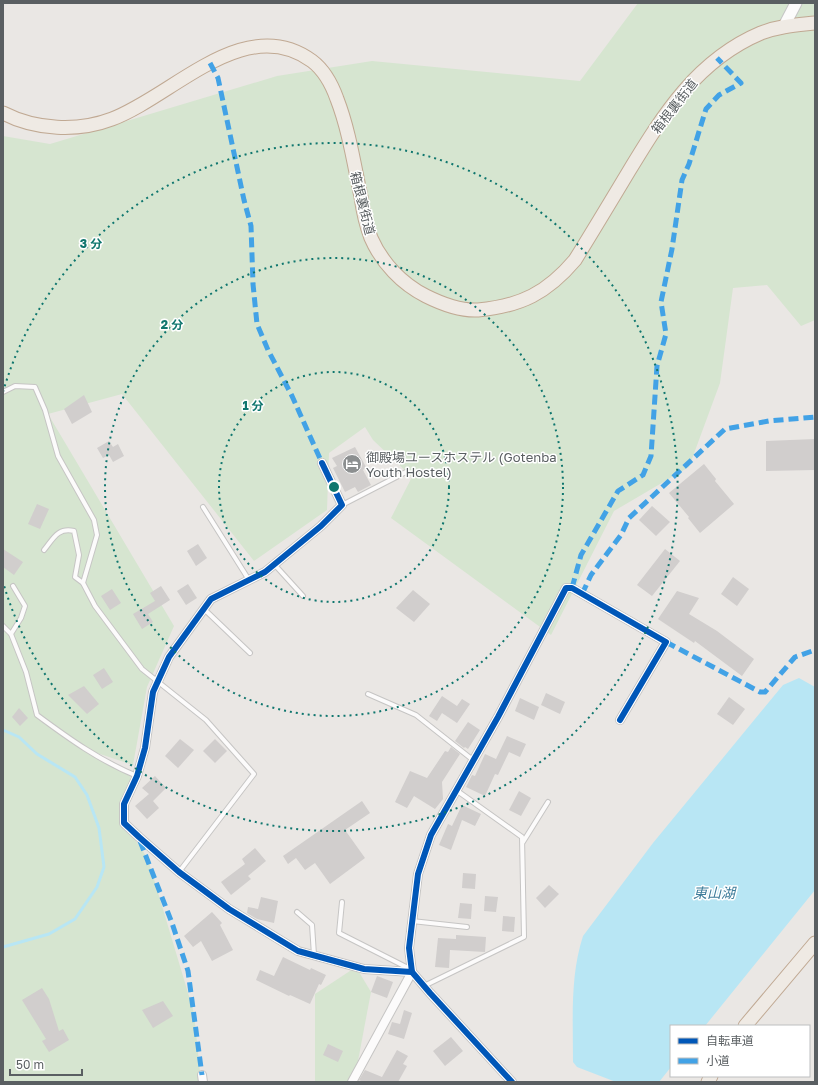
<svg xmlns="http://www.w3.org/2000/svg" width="818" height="1085" viewBox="0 0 818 1085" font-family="'Golos Text','Noto Sans JP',sans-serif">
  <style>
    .green { fill: #d6e5d0 }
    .water { fill: #b8e6f4 }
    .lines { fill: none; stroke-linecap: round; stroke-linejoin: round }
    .stream { stroke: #b8e6f4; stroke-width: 3 }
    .building { fill: #d1cecd }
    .service-casing { stroke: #c6c5c4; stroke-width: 6 }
    .minor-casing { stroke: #c6c5c4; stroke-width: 10 }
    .secondary-casing { stroke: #c6c6c6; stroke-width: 13 }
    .trunk-casing { stroke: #c0a993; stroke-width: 15 }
    .service { stroke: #fcfbfb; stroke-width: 4 }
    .minor { stroke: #fcfbfb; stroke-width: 8 }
    .secondary { stroke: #fcfbfb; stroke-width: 11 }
    .trunk { stroke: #efeae4; stroke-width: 13 }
    .quiet { stroke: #42a2e6; stroke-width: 5; stroke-dasharray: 10 5; stroke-linecap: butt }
    .cycleway-casing { stroke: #fff; stroke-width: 8 }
    .cycleway { stroke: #0057b8; stroke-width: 6 }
    .ring { fill: none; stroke: #0f766e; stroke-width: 2; stroke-dasharray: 2 4 }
    .labels { text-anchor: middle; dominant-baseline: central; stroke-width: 3; stroke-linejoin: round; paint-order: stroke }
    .street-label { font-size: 13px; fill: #5a5f62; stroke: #fff }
    .poi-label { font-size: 13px; fill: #5a5f62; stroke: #fff; text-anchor: start }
    .water-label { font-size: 14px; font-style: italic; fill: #3d7c9a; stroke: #fff }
    .centre { fill: #0f766e; stroke: #fff; stroke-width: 2 }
    .ring-label { font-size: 12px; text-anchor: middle; font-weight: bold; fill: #0f766e; stroke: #fff; stroke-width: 3; stroke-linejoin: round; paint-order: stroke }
  </style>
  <rect width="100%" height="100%" fill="#eae7e4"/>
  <g class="green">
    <polygon points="638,3 815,3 815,320 801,326 767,285 733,288 720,383 689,467 614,511 551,635 391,518 412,477 373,440 365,427 329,453 327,510 254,561 122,394 48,414 174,626 147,687 133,765 91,751 131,773 124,823 148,859 194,1013 201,1082 3,1082 3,629 7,632 3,627 3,136 50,144 277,76 372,61 580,81"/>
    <polygon points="356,967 371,992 354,1082 315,1082 315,994"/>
  </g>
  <path class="water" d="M799 678 815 687V890L705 1026H671V1067L659 1082H616L577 1067 573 1062C573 1019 570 976 583 936L653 843 783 685Z"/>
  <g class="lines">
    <polyline class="stream" points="3,730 19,737 37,754 75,777 87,795 99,828 104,867 97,887 75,919 49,934 3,947"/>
  </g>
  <g class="building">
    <polygon points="84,395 92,412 72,424 64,409"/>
    <polygon points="815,439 815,470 766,471 766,441"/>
    <polygon points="109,441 113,447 118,444 124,456 113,462 109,455 103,458 97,448"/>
    <polygon points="355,447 366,467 363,470 371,485 358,492 355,487 345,492 333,468 337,466 332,458"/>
    <polygon points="704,464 716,479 715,481 734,504 700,533 688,518 689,517 669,493"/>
    <polygon points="37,504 49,509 40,529 28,524"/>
    <polygon points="652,506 670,522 656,536 639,520"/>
    <polygon points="198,544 207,558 196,566 187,551"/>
    <polygon points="3,549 23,562 14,575 3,567"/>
    <polygon points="665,549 680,561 652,596 637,585"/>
    <polygon points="733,577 749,589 737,606 721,594"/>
    <polygon points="188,584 197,598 186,605 177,591"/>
    <polygon points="161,586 170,600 148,614 153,622 142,629 133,614 155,601 150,593"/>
    <polygon points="112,589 121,603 110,610 101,596"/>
    <polygon points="413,590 430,604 414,622 396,608"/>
    <polygon points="677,591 699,598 689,614 717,631 754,659 742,676 695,641 694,643 658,619"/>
    <polygon points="104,668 113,682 102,689 93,675"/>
    <polygon points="84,686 99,704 87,714 68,695"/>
    <polygon points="546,693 565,702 560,714 541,705"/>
    <polygon points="442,696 457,706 462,699 470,704 457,723 442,713 437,721 429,716"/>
    <polygon points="729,697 745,709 733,725 717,714"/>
    <polygon points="520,698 539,707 534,720 515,711"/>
    <polygon points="19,708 28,718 20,726 12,717"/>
    <polygon points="468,722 480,730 468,749 465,747 464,748 455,741"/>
    <polygon points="507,736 526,744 520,757 509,752 498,775 495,774 485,796 466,787 472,775 475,776 485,754 496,759"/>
    <polygon points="180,739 194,750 178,768 165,756"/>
    <polygon points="215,739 227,751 215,763 203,751"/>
    <polygon points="451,747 460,754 442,782 443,799 435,809 414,796 407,808 395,802 410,771 427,778 445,751 448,752"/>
    <polygon points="155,776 166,788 153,801 159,808 147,819 135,806 149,794 142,788"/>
    <polygon points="519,791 531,798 521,816 509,810"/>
    <polygon points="362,801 370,813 345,830 365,858 330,884 315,863 305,870 296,858 288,864 283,856"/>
    <polygon points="462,805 481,814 475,826 462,820 451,850 439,845 448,824 452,826"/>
    <polygon points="255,848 266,861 248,876 251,879 231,895 221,882 245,864 242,859"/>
    <polygon points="463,873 476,874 475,889 462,888"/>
    <polygon points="549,885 559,894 545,908 536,898"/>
    <polygon points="485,896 498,897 496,912 484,911"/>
    <polygon points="261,897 278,901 274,923 257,919 247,913 248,907 258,909"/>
    <polygon points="460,903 472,904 471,919 458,918"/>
    <polygon points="212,912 222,923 220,925 233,950 212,961 201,941 193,947 184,936"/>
    <polygon points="503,916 515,917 514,932 502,931"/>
    <polygon points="456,935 486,937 485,952 450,950 449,968 435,967 438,938 456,939"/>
    <polygon points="283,957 310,970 311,968 326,975 321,985 319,984 310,1004 290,995 289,996 256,980 260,970 274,976"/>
    <polygon points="377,976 393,982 387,998 371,992"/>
    <polygon points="42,988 49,999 59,1031 63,1029 69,1040 49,1052 42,1041 46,1039 22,1000"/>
    <polygon points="163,1001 173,1016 153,1028 142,1010"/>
    <polygon points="404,1010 412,1013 404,1039 388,1034 392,1022 400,1024"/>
    <polygon points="451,1037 463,1051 445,1066 433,1051"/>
    <polygon points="328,1044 343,1051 338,1062 323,1055"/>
    <polygon points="397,1050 408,1056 403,1064 407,1066 398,1082 363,1082 359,1080 365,1070 382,1077"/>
  </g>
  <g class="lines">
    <defs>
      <g id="service">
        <polyline points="3,392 15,386 35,387 45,410 58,456 94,520 97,535 83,583 95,606 142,669 206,720 254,774 179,872"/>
        <polyline points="342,505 406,472"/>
        <polyline points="203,507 249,580"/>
        <path d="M44 550C53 539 58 527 74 531L79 555 75 577 83 583"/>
        <polyline points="274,564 303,596"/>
        <polyline points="204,609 250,653"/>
        <path d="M3 626 11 634 26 672 37 715C68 738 100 761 137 776"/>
        <polyline points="11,634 21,618 25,606 13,586"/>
        <polyline points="368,694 416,715 473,760"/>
        <polyline points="523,842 548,802"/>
        <polyline points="342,902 339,933 412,970"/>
        <polyline points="297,912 312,925 314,955"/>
        <polyline points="412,921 467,927"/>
        <polyline points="424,986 524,937 522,837 456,790"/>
      </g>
      <g id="minor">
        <polyline points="322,463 342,505 321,526 265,572 211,599 169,657 153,692 145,748 137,776 124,804 124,823 139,837 179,872 229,909 298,951 364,969 412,972"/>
        <polyline points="202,1075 203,1082"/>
        <polyline points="352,1082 412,972"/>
        <polyline points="512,1082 430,993 412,972 409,948 418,874 431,835 498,717 566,588 572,588 666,642 620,720"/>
      </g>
      <polyline id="secondary" points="784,26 796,3"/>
      <g id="trunk">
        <path d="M3 113C36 130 78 132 112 119 173 96 245 12 312 61 324 70 332 85 337 99 349 130 354 164 361 197 363 211 366 225 371 238 382 263 402 284 426 296 442 304 461 311 478 310 521 306 547 293 575 260 593 231 611 201 629 171 663 115 697 60 761 33 779 26 797 25 815 23"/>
        <polyline points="745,1026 815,943"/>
        <polyline points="708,1082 711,1076"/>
      </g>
    </defs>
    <use href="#service" class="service-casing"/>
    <use href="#minor" class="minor-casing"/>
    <use href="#secondary" class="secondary-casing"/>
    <use href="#trunk" class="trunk-casing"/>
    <use href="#service" class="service"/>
    <use href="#minor" class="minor"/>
    <use href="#secondary" class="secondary"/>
    <use href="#trunk" class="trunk"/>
    <g class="quiet">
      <polyline points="210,63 218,78 244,200 251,226 253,284 257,324 268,350 292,396 322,463"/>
      <polyline points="572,588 581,555 618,491 643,475 651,456 657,366 666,334 661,302 672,249 682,180 689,164 706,109 719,95 741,83 717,58"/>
      <polyline points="582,594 591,575 621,535 629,518 725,429 769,421 815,417"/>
      <polyline points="666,642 760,692 765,692 795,657 815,650"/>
      <polyline points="140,841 172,923 188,971 202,1075"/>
    </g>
    <defs>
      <g id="cycleway">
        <polyline points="322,463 342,505 321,526 265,572 211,599 169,657 153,692 145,748 137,776 124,804 124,823 139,837 179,872 229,909 298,951 364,969 412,972"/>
        <polyline points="512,1082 430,993 412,972 409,948 418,874 431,835 498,717 566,588 572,588 666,642 620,720"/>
      </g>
    </defs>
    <use href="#cycleway" class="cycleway-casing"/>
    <use href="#cycleway" class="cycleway"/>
  </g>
  <g class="ring">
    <circle cx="334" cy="487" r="115"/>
    <circle cx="334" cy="487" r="229"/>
    <path d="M3 392A344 344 0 1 1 3 582"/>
  </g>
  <defs>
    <symbol id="hotel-disc" viewBox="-11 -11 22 22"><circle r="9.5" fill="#8c8f90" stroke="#fff"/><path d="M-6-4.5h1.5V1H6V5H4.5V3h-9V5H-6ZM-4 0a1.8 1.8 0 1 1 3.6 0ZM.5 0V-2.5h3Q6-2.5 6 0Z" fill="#fff"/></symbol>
  </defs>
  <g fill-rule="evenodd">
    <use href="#hotel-disc" x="341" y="453" width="22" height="22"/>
  </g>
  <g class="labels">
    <g class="street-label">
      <text transform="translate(674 106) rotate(-52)">箱根裏街道</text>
      <text transform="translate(363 203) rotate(76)">箱根裏街道</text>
    </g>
    <g class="poi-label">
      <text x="366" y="457">御殿場ユースホステル (Gotenba<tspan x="366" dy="15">Youth Hostel)</tspan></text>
    </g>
    <g class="water-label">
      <text x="714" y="892">東山湖</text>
    </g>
  </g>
  <circle cx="334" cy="487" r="6" class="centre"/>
  <g class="ring-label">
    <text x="91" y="248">3 分</text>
    <text x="172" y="329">2 分</text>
    <text x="253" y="410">1 分</text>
  </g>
  <rect width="818" height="1085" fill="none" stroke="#5a5f62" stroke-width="8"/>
  <rect x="670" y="1025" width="140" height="52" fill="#ffffff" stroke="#bdbfc0"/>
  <rect x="678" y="1038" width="20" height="6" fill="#0057b8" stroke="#bdbfc0"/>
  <text x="706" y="1045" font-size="12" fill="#5a5f62">自転車道</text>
  <rect x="678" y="1058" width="20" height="6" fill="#42a2e6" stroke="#bdbfc0"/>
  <text x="706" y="1065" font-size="12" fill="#5a5f62">小道</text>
  <path d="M10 1069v6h72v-6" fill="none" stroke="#5a5f62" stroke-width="2"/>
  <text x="16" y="1069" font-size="12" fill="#5a5f62" stroke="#ffffff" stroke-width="3" paint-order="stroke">50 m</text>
</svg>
